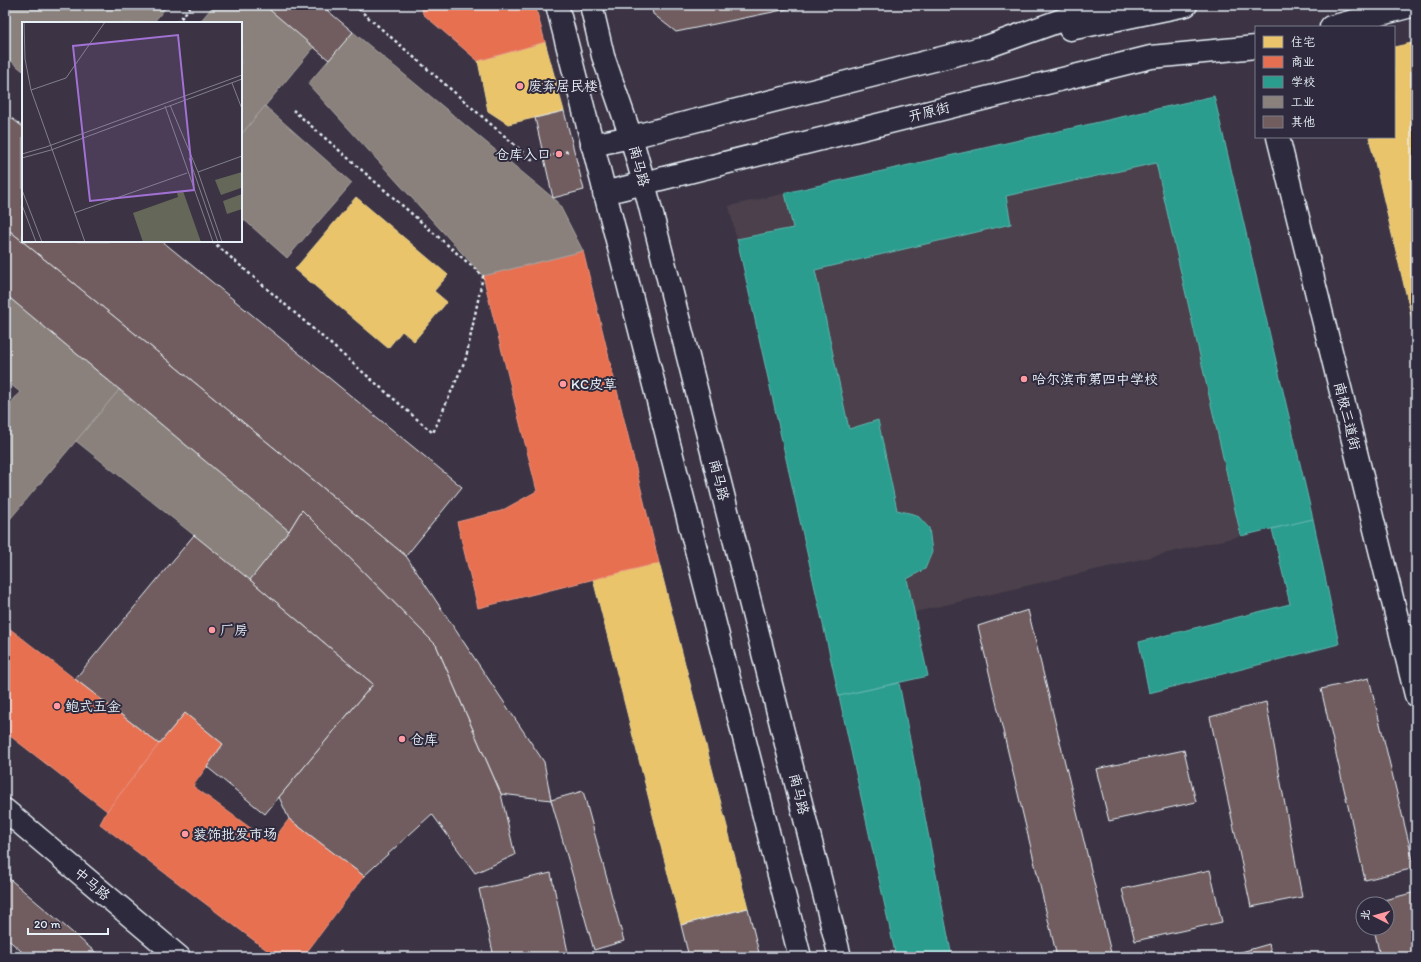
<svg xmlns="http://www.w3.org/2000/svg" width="1421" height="962" viewBox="0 0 1421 962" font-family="Itim,'LXGW WenKai TC',sans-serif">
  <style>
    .built { fill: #4c404c }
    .homes { fill: #e9c46a; stroke: #e9d295 }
    .shops { fill: #e76f51; stroke: #e79683 }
    .schools { fill: #2a9d8f; stroke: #63b6ae }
    .industry { fill: #8a817c; stroke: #a6a3a1 }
    .building { fill: #715d5e; stroke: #e8f1f8 }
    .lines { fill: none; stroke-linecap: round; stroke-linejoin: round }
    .street-casing { stroke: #e8f1f8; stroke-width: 24 }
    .secondary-casing { stroke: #e8f1f8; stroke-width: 25 }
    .path { stroke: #e8f1f8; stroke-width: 2.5; stroke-dasharray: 3 3; stroke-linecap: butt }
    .street { stroke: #2f2a3d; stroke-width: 21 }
    .secondary { stroke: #2f2a3d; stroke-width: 22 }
    .poi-dot { fill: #ff9aa2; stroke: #2f2a3d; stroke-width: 1.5 }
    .labels { text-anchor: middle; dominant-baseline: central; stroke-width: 4; stroke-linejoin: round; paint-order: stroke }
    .poi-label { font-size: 14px; fill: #e8f1f8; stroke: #2f2a3d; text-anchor: start }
    .street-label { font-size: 14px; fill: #e8f1f8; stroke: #2f2a3d }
    .inset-road { fill: none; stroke: #81808c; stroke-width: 1 }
    .view { fill: #a171d3; fill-opacity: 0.15; stroke: #a171d3; stroke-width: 2 }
    .inset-edge { fill: none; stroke: #e8f1f8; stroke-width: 2 }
  </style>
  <rect width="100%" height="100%" fill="#3c3444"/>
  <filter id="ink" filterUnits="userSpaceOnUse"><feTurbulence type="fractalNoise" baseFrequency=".025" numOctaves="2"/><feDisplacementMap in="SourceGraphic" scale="8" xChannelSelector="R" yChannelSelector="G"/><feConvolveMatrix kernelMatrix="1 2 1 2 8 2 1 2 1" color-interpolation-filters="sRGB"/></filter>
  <g filter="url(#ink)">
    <polygon class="built" points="1214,96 1313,519 915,612 928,676 839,696 729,206"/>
    <g class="homes">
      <polygon points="545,42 564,111 508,124 488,111 478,61"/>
      <polygon points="1416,42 1416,336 1369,137 1394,137 1394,47"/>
      <polygon points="356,197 448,275 434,291 447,302 414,341 402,331 388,348 295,269"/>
      <polygon points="659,563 748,908 681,925 593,579"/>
    </g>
    <g class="shops">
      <polygon points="421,5 535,5 545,42 478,61 423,14"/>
      <polygon points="583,251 659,563 478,608 457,522 501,511 537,491 483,276"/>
      <polygon points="5,625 159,744 107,811 5,732"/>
      <polygon points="185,713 223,744 193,786 271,843 289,819 364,876 303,957 276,957 100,824 107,811 159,744"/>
    </g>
    <g class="schools">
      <polygon points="1214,96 1313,519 1241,536 1156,163 1006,196 1011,224 815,270 849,429 878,420 897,510 917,515 929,528 932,552 925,569 907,579 928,676 839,696 737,239 793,228 785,193"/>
      <polygon points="1313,519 1339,644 1149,693 1139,642 1290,604 1272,529"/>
      <polygon points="899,683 952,957 896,957 839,696"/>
    </g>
    <g class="industry">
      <polygon points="5,5 168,5 153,23 23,23 23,71 5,56"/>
      <polygon points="214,5 264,5 314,47 241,135 241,23 199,23"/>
      <polygon points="353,32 558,202 583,251 483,276 308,84"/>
      <polygon points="265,106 352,183 287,258 241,217 241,135"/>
      <polygon points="5,294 119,390 5,525 5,410 20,392 5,380"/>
      <polygon points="119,390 289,531 250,580 76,441"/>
    </g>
    <g class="building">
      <polygon points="264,5 321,5 353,32 329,60"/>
      <polygon points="651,5 807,5 676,32 653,14"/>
      <polygon points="564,111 584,190 553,198 535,118"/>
      <polygon points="5,113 23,127 23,241 162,241 462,487 406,556 5,227"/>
      <polygon points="5,227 406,556 544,762 551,800 501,794 436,645 302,510 289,531 5,294"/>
      <polygon points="302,510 436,645 501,794 515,855 475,873 432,814 364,876 289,819 279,797 373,684 250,580 289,531"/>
      <polygon points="194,535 250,580 373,684 265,814 207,767 223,744 185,713 159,744 75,679"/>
      <polygon points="1028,610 1112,957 1057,957 978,626"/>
      <polygon points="1369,678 1415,868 1365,880 1321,689"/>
      <polygon points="1266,702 1302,897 1251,907 1210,717"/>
      <polygon points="1184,750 1196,802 1109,821 1096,769"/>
      <polygon points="583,791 624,941 594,950 551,800"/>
      <polygon points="1210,870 1222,922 1135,941 1122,889"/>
      <polygon points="551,873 569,957 494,957 479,889"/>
      <polygon points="5,875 101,957 28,957 5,937"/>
      <polygon points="1416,892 1416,957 1380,957 1374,928 1387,928 1387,904 1368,904"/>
      <polygon points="748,908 760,957 689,957 681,925"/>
      <polygon points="1269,944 1272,957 1224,957"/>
    </g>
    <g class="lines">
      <defs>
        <polyline id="street" points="1402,639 1416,636"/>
        <g id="secondary">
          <polyline points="557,5 800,957"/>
          <polyline points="591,5 603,56 631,137 644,183 840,957"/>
          <polyline points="1331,27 1415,5"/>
          <polyline points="1070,29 1186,5"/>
          <polyline points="1278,137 1416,695"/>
          <polyline points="592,145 631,137 989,46 1104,5"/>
          <polyline points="604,193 1151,57 1256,47"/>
          <polyline points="5,810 179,957"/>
        </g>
      </defs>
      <use href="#street" class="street-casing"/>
      <use href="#secondary" class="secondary-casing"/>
      <g class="path">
        <polyline points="354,5 532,160 569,151"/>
        <polyline points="177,23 192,5"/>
        <polyline points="212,241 433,433 466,358 483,276 293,110"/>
      </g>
      <use href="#street" class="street"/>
      <use href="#secondary" class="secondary"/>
    </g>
  </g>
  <g class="poi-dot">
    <circle cx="520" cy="86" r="4"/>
    <circle cx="559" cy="154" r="4"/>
    <circle cx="1024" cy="379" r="4"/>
    <circle cx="563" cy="384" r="4"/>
    <circle cx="212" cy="630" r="4"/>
    <circle cx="57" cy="706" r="4"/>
    <circle cx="402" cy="739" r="4"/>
    <circle cx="185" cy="834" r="4"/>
  </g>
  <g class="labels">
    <g class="poi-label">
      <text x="528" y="86">废弃居民楼</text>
      <text x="551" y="154" text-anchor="end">仓库入口</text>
      <text x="1032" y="379">哈尔滨市第四中学校</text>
      <text x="571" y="384">KC皮草</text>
      <text x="220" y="630">厂房</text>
      <text x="65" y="706">鲍式五金</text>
      <text x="410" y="739">仓库</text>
      <text x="193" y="834">装饰批发市场</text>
    </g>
    <g class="street-label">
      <text transform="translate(929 112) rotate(-14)">开原街</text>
      <text transform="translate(639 166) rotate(75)">南马路</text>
      <text transform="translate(1347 416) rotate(76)">南极三道街</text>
      <text transform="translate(719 480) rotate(76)">南马路</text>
      <text transform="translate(799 794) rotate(76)">南马路</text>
      <text transform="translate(92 884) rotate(40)">中马路</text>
    </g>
  </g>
  <g transform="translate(22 22)">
    <rect width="220" height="220" fill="#3c3444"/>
    <path d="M220 150V169L219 166 199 173 193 158ZM161 169 179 220H121L111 191 156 175 155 171ZM220 172V187L205 192 201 179Z" fill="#656759"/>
    <path class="inset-road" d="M2 0 3 37 9 68 63 220M210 61 220 87M9 68 44 56 83 0M148 83 176 150 200 220M143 84 191 220M0 132 24 125 220 53M0 136 29 128 220 57M167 136 196 220M176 150 220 134M0 168 20 220M0 183 14 220M52 191 165 151"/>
    <path class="view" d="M156 13 172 168 68 179 51 24Z"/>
    <rect width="220" height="220" class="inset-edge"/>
  </g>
  <rect width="1421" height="962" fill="none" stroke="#2f2a3d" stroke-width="20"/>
  <rect x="10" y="10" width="1401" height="942" fill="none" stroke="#e8f1f8" stroke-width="1.5" filter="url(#ink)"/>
  <rect x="1255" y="26" width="140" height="112" fill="#2f2a3d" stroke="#797a88"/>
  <rect x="1263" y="36" width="20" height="12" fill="#e9c46a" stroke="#797a88"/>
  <text x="1291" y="46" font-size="12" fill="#e8f1f8">住宅</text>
  <rect x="1263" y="56" width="20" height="12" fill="#e76f51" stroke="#797a88"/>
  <text x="1291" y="66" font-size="12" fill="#e8f1f8">商业</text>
  <rect x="1263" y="76" width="20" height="12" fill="#2a9d8f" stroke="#797a88"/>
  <text x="1291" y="86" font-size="12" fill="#e8f1f8">学校</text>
  <rect x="1263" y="96" width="20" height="12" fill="#8a817c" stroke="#797a88"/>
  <text x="1291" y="106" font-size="12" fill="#e8f1f8">工业</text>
  <rect x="1263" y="116" width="20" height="12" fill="#715d5e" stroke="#797a88"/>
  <text x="1291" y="126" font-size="12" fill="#e8f1f8">其他</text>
  <g transform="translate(1375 916) rotate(276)"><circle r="19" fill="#2f2a3d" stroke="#797a88"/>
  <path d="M0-3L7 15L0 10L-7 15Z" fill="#ff9aa2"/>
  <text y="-6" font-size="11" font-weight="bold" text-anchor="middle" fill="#e8f1f8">北</text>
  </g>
  <path d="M28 928v6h80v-6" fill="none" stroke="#e8f1f8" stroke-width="2"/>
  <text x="34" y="928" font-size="12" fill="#e8f1f8" stroke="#2f2a3d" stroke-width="3" paint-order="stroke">20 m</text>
</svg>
